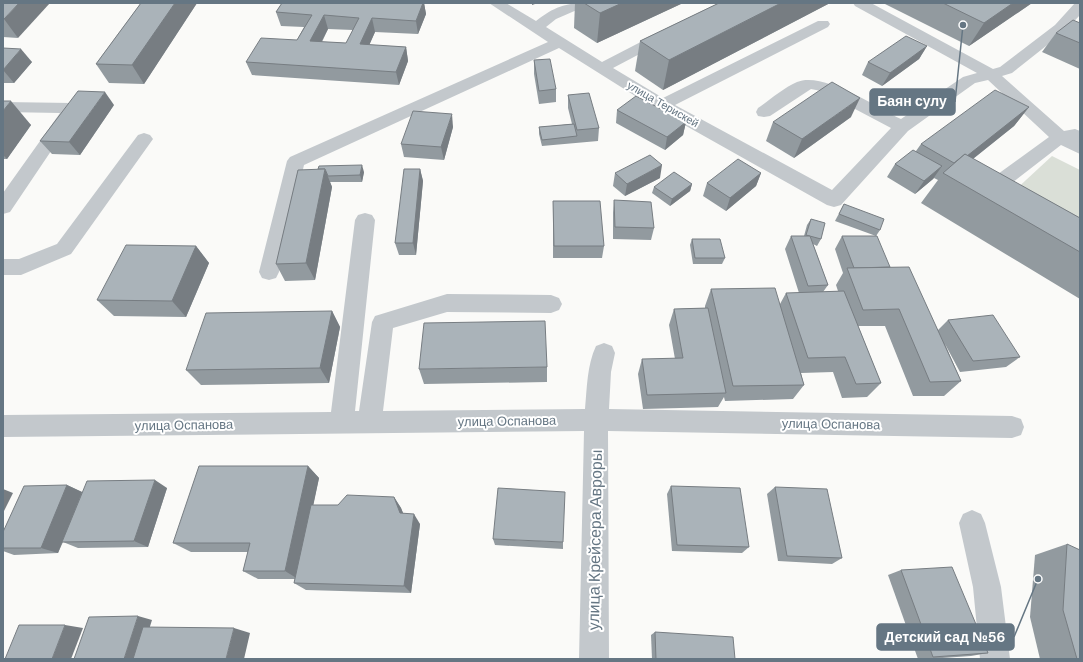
<svg xmlns="http://www.w3.org/2000/svg" width="1083" height="662" viewBox="0 0 1083 662" font-family="'DM Sans',sans-serif">
  <style>
    .green { fill: #dadfd7 }
    .lines { fill: none; stroke-linecap: round; stroke-linejoin: round }
    .minor { fill: #c3c8cc; fill-rule: evenodd }
    .wall { fill: #929a9f; fill-rule: evenodd }
    .shaded-wall { fill: #777d82 }
    .building { fill: #aab3b9; stroke: #777d82; fill-rule: evenodd }
    .labels { text-anchor: middle; dominant-baseline: central; stroke-width: 4; stroke-linejoin: round; paint-order: stroke }
    .far-street-label { font-size: 11px; fill: #657683; stroke: #fff }
    .street-label { font-size: 13px; fill: #657683; stroke: #fff }
    .near-street-label { font-size: 16px; fill: #657683; stroke: #fff }
    .leader { fill: none; stroke: #657683; stroke-width: 1.5 }
    .callout-dot { fill: #657683; stroke: #fff; stroke-width: 1.5 }
    .callout { fill: #657683; stroke: #657683; stroke-width: 1.5 }
    .callout-label { font-size: 14px; text-anchor: middle; font-weight: bold; fill: #fff }
  </style>
  <rect width="100%" height="100%" fill="#fafaf8"/>
  <polygon class="green" points="1052,156 1080,170 1080,231 1012,193"/>
  <g class="lines">
    <g class="minor">
      <path d="M489 3H506L536 21C554 7 565 3 588 3L586 6 556 19 546 27 602 62 660 32H670L672 35 670 38 613 68 663 98 818 21H828L830 24 828 27 675 105 832 190 891 128 821 91 811 89 770 116 764 117 758 116 756 112 758 108C770 100 783 88 797 82 823 71 876 107 901 119L963 77 977 73 855 6 853 3H871L993 69 1000 67 1055 25 1075 3H1080V15L1065 31 1012 73 1002 76 1064 131 1075 129 1080 131V154L1061 145 1000 192 1001 195 999 200C990 202 983 200 978 192L980 187 1049 137 988 80 975 83 908 131 841 205 834 207 827 205 656 109 559 48 304 165 279 272 276 278 269 280 262 278 259 272 287 161 290 157 548 42Z"/>
      <polygon points="3,102 72,103 78,104 80,108 10,212 3,214 3,193 60,113 3,112"/>
      <polygon points="144,133 150,135 153,139 71,254 21,275 3,275 3,259 19,259 57,244 138,135"/>
      <path d="M365 213 372 215 375 220 355 411H359L372 322 375 316 447 294 551 295 559 298 562 304 559 310 551 313 447 312 393 328 383 411 585 409C587 388 587 365 596 346L604 343 612 346 615 353 611 372 609 409 1012 416 1021 419 1024 427 1021 435 1012 438 608 431 609 659H579L584 431 3 437V415L331 412 355 220 358 215Z"/>
      <polygon points="972,510 981,514 985,523 1001,587 1010,659 980,659 973,587 959,523 963,514"/>
    </g>
  </g>
  <g class="wall">
    <polygon points="3,3 18,38 3,37"/>
    <polygon points="141,3 197,3 144,84 109,83 96,64"/>
    <path d="M282 3H424L426 14 418 34 375 32 369 45 406 47 408 61 399 85 252 75 246 62 297 40 304 27 281 26 276 12ZM328 29 353 30 346 43 322 42Z"/>
    <polygon points="575,3 683,3 597,43 574,28"/>
    <polygon points="719,3 830,3 663,90 635,71 640,41"/>
    <polygon points="883,3 1032,3 969,46"/>
    <polygon points="1080,23 1080,69 1042,52 1056,33"/>
    <polygon points="927,46 919,59 882,86 862,75 868,62"/>
    <polygon points="3,48 32,62 14,83 3,83"/>
    <polygon points="534,60 556,89 556,102 539,104 534,74"/>
    <polygon points="568,95 599,128 598,141 542,146 539,134 539,127 572,124 568,108"/>
    <polygon points="3,101 31,125 7,159 3,159"/>
    <polygon points="114,105 80,155 52,154 40,141"/>
    <polygon points="1029,107 1014,126 973,159 1080,218 1080,299 921,203 938,180 934,178 933,179 915,194 887,177 895,164 916,151 921,144"/>
    <polygon points="617,110 686,122 683,135 665,150 616,123"/>
    <polygon points="851,117 794,158 766,141 773,122"/>
    <polygon points="453,127 444,160 404,157 401,144"/>
    <polygon points="420,169 423,181 416,255 399,255 395,243"/>
    <polygon points="298,170 364,172 362,182 330,182 332,187 315,280 285,281 276,264"/>
    <polygon points="615,173 660,178 625,196 613,186"/>
    <polygon points="761,173 756,186 726,211 703,196 707,183"/>
    <polygon points="692,184 690,191 670,206 652,193 654,187"/>
    <polygon points="614,200 654,228 651,240 613,239 613,213"/>
    <polygon points="553,201 604,246 602,258 553,258"/>
    <polygon points="844,204 880,230 876,236 835,221"/>
    <polygon points="811,219 821,239 817,246 813,244 828,285 823,292 838,291 836,285 843,273 835,249 842,236 890,267 938,330 948,320 1020,357 1006,367 960,372 945,344 961,381 944,396 913,396 885,326 858,326 881,383 867,397 842,398 833,372 801,373 804,385 793,399 725,401 724,397 718,407 643,409 638,374 642,359 675,359 669,325 674,309 705,308 705,306 711,289 780,304 786,293 799,293 785,249 791,236 804,236 807,225"/>
    <polygon points="692,239 725,258 722,264 693,264 690,245"/>
    <polygon points="196,246 209,263 186,317 114,316 97,300"/>
    <polygon points="332,311 340,327 329,383 201,385 186,370"/>
    <polygon points="547,367 547,382 424,384 419,369"/>
    <polygon points="308,466 319,478 313,505 338,505 394,497 401,508 403,513 420,524 411,593 306,590 294,583 295,579 258,579 243,571 248,552 191,552 173,543"/>
    <polygon points="67,485 82,492 167,488 148,547 78,548 63,542 58,553 14,555 3,551 3,532"/>
    <polygon points="671,486 749,547 742,553 672,551 667,494"/>
    <polygon points="775,487 842,558 832,564 778,561 767,494"/>
    <polygon points="493,539 563,542 563,549 495,545"/>
    <polygon points="1067,544 1080,659 1040,659 1030,617 1035,555"/>
    <polygon points="901,570 988,653 971,656 928,659 918,659 888,575"/>
    <polygon points="655,632 735,659 652,659 651,635"/>
  </g>
  <g class="shaded-wall">
    <polygon points="19,3 50,3 18,38 4,19"/>
    <polygon points="175,3 197,3 144,84 132,65"/>
    <polygon points="423,3 424,3 426,14 418,34 416,21"/>
    <polygon points="532,3 538,3 532,5"/>
    <polygon points="622,3 683,3 597,43 600,13"/>
    <polygon points="781,3 830,3 663,90 669,60"/>
    <polygon points="1013,3 1032,3 969,46 984,23"/>
    <polygon points="324,15 328,29 315,54 310,41"/>
    <polygon points="372,18 375,32 364,57 360,44"/>
    <polygon points="927,46 919,59 882,86 890,73"/>
    <polygon points="406,47 408,61 399,85 396,72"/>
    <polygon points="21,49 32,62 14,83 3,70"/>
    <polygon points="105,92 114,105 80,155 69,142"/>
    <polygon points="860,98 851,117 794,158 802,139"/>
    <polygon points="11,101 31,125 7,159 3,155 3,111"/>
    <polygon points="1029,107 1014,126 950,177 956,164"/>
    <polygon points="452,114 453,127 444,160 441,147"/>
    <polygon points="686,122 683,135 665,150 667,137"/>
    <polygon points="362,165 364,172 362,182 360,175"/>
    <polygon points="662,165 660,178 625,196 627,184"/>
    <polygon points="942,166 933,179 915,194 924,181"/>
    <polygon points="325,169 332,187 315,280 306,263"/>
    <polygon points="420,169 423,181 416,255 413,243"/>
    <polygon points="761,173 756,186 726,211 730,198"/>
    <polygon points="692,184 690,191 670,206 672,199"/>
    <polygon points="196,246 209,263 186,317 172,301"/>
    <polygon points="332,311 340,327 329,383 320,368"/>
    <polygon points="308,466 319,478 298,579 285,571"/>
    <polygon points="155,480 167,488 148,547 134,541"/>
    <polygon points="67,485 82,492 58,553 41,548"/>
    <polygon points="3,489 13,493 3,513"/>
    <polygon points="394,497 401,508 407,523 400,513"/>
    <polygon points="414,514 420,524 411,593 404,586"/>
    <polygon points="138,616 152,620 140,659 124,659"/>
    <polygon points="65,625 83,628 71,659 52,659"/>
    <polygon points="234,628 250,633 244,659 226,659"/>
  </g>
  <g class="building">
    <polygon points="3,3 19,3 4,19 3,19"/>
    <polygon points="141,3 175,3 132,65 96,64"/>
    <path d="M282 3H423L416 21 372 18 360 44 406 47 396 72 246 62 261 38 297 40 312 15 276 12ZM324 15 359 18 346 43 310 41Z"/>
    <polygon points="584,3 622,3 600,13"/>
    <polygon points="719,3 781,3 669,60 640,41"/>
    <polygon points="943,3 1013,3 984,23"/>
    <polygon points="1073,20 1080,23 1080,43 1056,33"/>
    <polygon points="906,36 927,46 890,73 868,62"/>
    <polygon points="3,48 21,49 3,70"/>
    <polygon points="550,59 556,89 539,91 534,60"/>
    <polygon points="832,82 860,98 802,139 773,122"/>
    <polygon points="995,90 1029,107 967,156 965,154 954,163 921,144"/>
    <polygon points="78,91 105,92 69,142 40,141"/>
    <polygon points="589,93 599,128 577,130 568,95"/>
    <polygon points="636,96 686,122 667,137 617,110"/>
    <polygon points="3,101 11,101 3,111"/>
    <polygon points="413,111 452,114 441,147 401,144"/>
    <polygon points="574,124 577,136 542,140 539,127"/>
    <polygon points="913,150 942,166 924,181 895,164"/>
    <polygon points="965,154 1080,218 1080,252 943,173"/>
    <polygon points="650,155 662,165 627,184 615,173"/>
    <polygon points="738,159 761,173 730,198 707,183"/>
    <polygon points="362,165 360,175 328,176 325,169 318,169 319,166"/>
    <polygon points="325,169 306,263 276,264 298,170"/>
    <polygon points="404,169 420,169 413,243 395,243"/>
    <polygon points="674,172 692,184 672,199 654,187"/>
    <polygon points="614,200 651,202 654,228 615,227"/>
    <polygon points="553,201 600,201 604,246 554,246"/>
    <polygon points="844,204 884,219 880,230 839,214"/>
    <polygon points="811,219 825,223 821,239 806,235"/>
    <polygon points="791,236 810,236 828,285 808,286"/>
    <polygon points="842,236 877,236 890,267 854,268"/>
    <polygon points="692,239 720,239 725,258 695,258"/>
    <polygon points="126,245 196,246 172,301 97,300"/>
    <polygon points="909,267 961,381 930,382 899,309 863,310 847,268"/>
    <polygon points="775,288 804,385 733,386 711,289"/>
    <polygon points="844,291 881,383 856,384 845,357 808,358 786,293"/>
    <polygon points="708,308 726,393 647,395 642,359 683,358 674,309"/>
    <polygon points="332,311 320,368 186,370 206,313"/>
    <polygon points="993,315 1020,357 973,361 948,320"/>
    <polygon points="545,321 547,367 419,369 424,323"/>
    <polygon points="199,466 308,466 285,571 243,571 250,543 173,543"/>
    <polygon points="155,480 134,541 62,542 87,481"/>
    <polygon points="67,485 41,548 3,548 3,532 24,486"/>
    <polygon points="671,486 740,488 749,547 677,545"/>
    <polygon points="775,487 827,489 842,558 787,556"/>
    <polygon points="498,488 565,492 563,542 493,539"/>
    <polygon points="347,495 394,497 400,513 414,514 404,586 294,583 311,505 338,505"/>
    <polygon points="1067,544 1080,550 1080,659 1077,659 1063,610"/>
    <polygon points="952,567 988,653 933,657 901,570"/>
    <polygon points="138,616 124,659 74,659 89,617"/>
    <polygon points="19,625 65,625 52,659 5,659"/>
    <polygon points="143,627 234,628 226,659 133,659"/>
    <polygon points="655,632 733,637 735,659 656,659"/>
  </g>
  <g class="labels">
    <g class="far-street-label">
      <text transform="translate(663 104) rotate(30)">улица Терискей</text>
    </g>
    <g class="street-label">
      <text transform="translate(507 421) rotate(-1)">улица Оспанова</text>
      <text transform="translate(831 424) rotate(1)">улица Оспанова</text>
      <text transform="translate(184 425) rotate(-1)">улица Оспанова</text>
    </g>
    <g class="near-street-label">
      <text transform="translate(595 540) rotate(-89)">улица Крейсера Авроры</text>
    </g>
  </g>
  <path class="leader" d="M963 25L955 102M1038 579L1014 637"/>
  <g class="callout-dot">
    <circle cx="963" cy="25" r="4"/>
    <circle cx="1038" cy="579" r="4"/>
  </g>
  <g class="callout">
    <rect x="870" y="89" width="85" height="26" rx="4"/>
    <rect x="877" y="624" width="137" height="26" rx="4"/>
  </g>
  <g class="callout-label">
    <text x="912" y="106">Баян сулу</text>
    <text x="945" y="642">Детский сад №56</text>
  </g>
  <rect width="1083" height="662" fill="none" stroke="#657683" stroke-width="8"/>
</svg>
